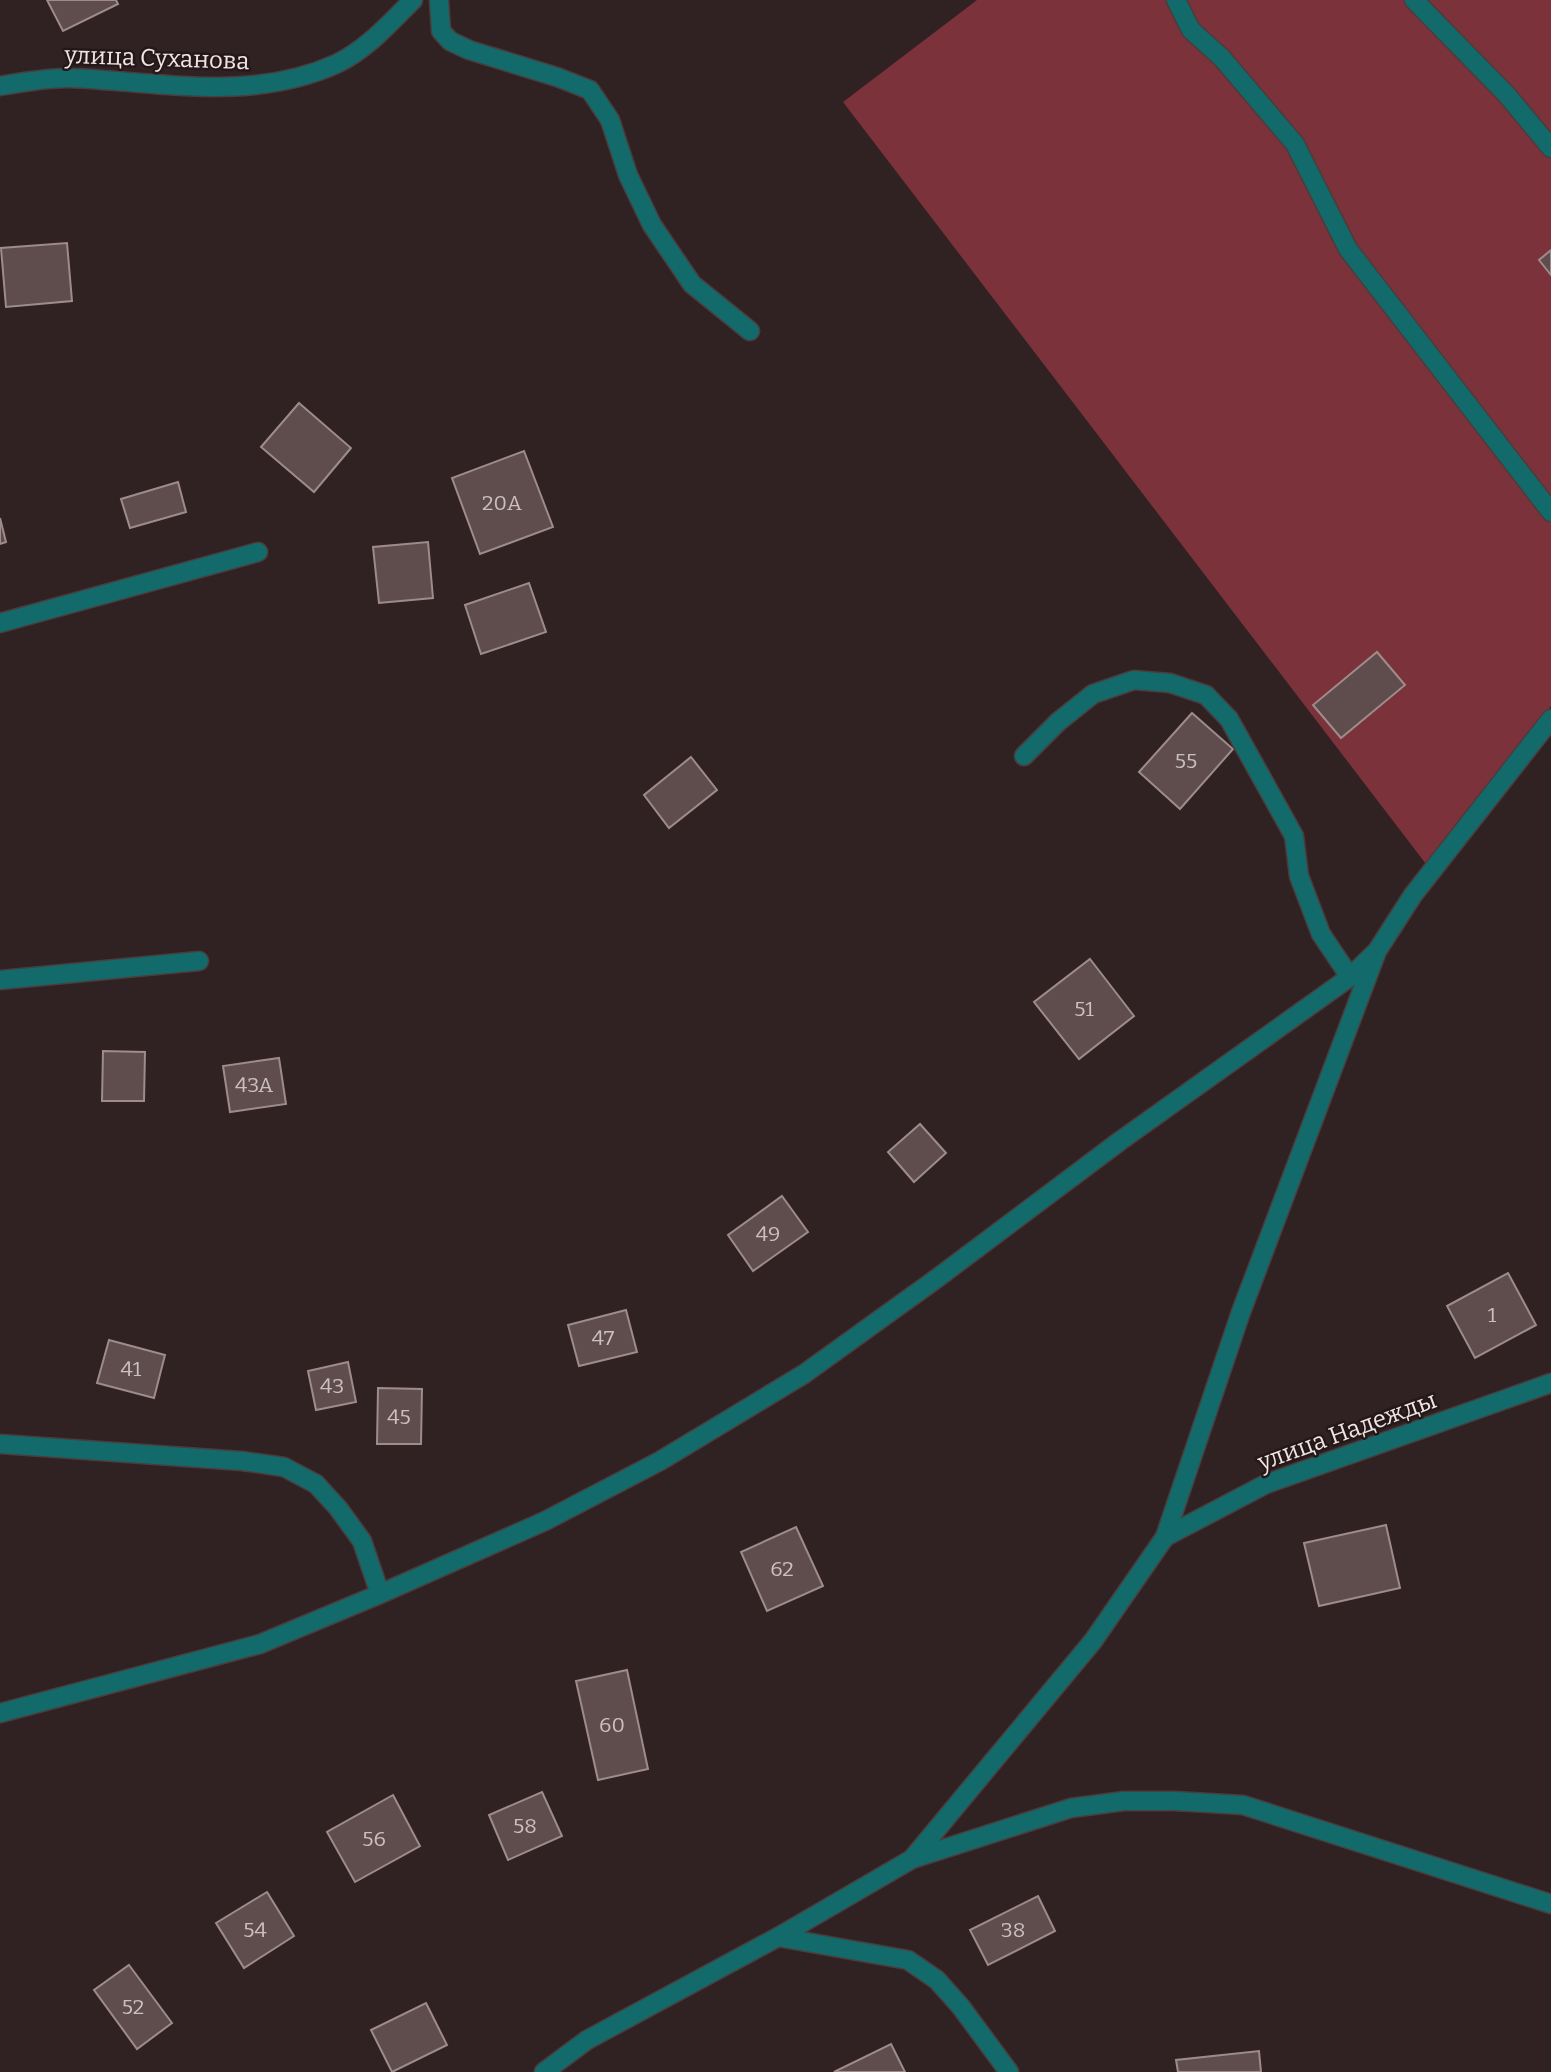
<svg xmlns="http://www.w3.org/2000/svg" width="1551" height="2072" viewBox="0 0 1551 2072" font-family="Bitter,serif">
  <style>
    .green { fill: #7b323a }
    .building { fill: #5f4d4e; stroke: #9e8b8b; stroke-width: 2 }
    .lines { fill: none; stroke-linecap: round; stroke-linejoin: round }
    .minor-casing { stroke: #4b3c3d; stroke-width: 21 }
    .minor { stroke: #136a6a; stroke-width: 18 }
    .labels { text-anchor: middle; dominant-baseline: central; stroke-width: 5; stroke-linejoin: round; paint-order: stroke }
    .number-label { font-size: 21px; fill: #cbbfbf }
    .street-label { font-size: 24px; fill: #efe5e5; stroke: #261818 }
  </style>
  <rect width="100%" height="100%" fill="#302122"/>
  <polygon class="green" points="977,0 1551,0 1551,706 1426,864 843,102"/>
  <g class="building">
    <polygon points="47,0 116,0 118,4 63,31"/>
    <polygon points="67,243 72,301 6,307 1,248"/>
    <polygon points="1551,250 1551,275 1539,260"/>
    <polygon points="299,403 351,448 314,492 261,447"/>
    <polygon points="524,451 553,527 480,554 452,478"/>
    <polygon points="178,482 186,512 130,528 121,499"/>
    <polygon points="0,518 6,542 0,544"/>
    <polygon points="428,542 433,598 379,603 373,547"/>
    <polygon points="529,583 546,632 481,654 465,605"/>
    <polygon points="1377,652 1405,685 1341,738 1313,705"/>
    <polygon points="1192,713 1233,749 1180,809 1139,772"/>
    <polygon points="691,757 717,790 669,828 644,795"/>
    <polygon points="1090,959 1134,1016 1079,1059 1034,1002"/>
    <polygon points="103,1051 145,1052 144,1101 102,1101"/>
    <polygon points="279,1058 286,1104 230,1112 223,1066"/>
    <polygon points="920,1124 946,1153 914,1182 888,1152"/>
    <polygon points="782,1196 808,1232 753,1271 728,1235"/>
    <polygon points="1508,1273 1536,1325 1475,1358 1447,1306"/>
    <polygon points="626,1310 637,1352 579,1366 568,1325"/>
    <polygon points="109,1340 165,1355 154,1398 97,1383"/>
    <polygon points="348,1362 356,1402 316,1410 308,1371"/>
    <polygon points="378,1388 422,1389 421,1444 377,1444"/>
    <polygon points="1386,1525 1400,1588 1319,1606 1304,1543"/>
    <polygon points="796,1527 823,1586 767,1611 741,1552"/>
    <polygon points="627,1670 648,1769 598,1780 576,1681"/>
    <polygon points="542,1792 562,1836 508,1860 489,1815"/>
    <polygon points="393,1795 420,1846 355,1882 327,1832"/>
    <polygon points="267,1892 294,1936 244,1968 216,1923"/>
    <polygon points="1038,1896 1055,1931 988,1965 970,1930"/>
    <polygon points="129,1965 172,2023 137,2049 94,1990"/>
    <polygon points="426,2003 447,2045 392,2072 371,2030"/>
    <polygon points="891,2044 905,2072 834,2072"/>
    <polygon points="1259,2051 1261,2072 1178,2072 1176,2060"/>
  </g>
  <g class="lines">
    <defs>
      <g id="minor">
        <polyline points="439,0 441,31 450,41 469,50 557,77 590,90 610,120 628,175 652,225 692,284 750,331"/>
        <polyline points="1176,0 1191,30 1222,58 1295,144 1348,249 1551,512"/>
        <polyline points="1414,0 1507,95 1551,148"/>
        <path d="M0 86C23 82 45 78 68 78 84 78 100 80 116 81 191 87 265 96 336 64 366 50 390 23 413 0"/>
        <polyline points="0,623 258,552"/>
        <polyline points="1024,756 1058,722 1093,694 1134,680 1170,683 1206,695 1229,719 1294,836 1299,876 1321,934 1350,977"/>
        <polyline points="0,980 199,961"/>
        <polyline points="0,1444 242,1461 284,1467 316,1484 338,1508 362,1541 380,1594"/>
        <polyline points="1165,1537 1266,1484 1551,1383"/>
        <polyline points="0,1713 260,1644 380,1594 545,1521 660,1461 804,1374 936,1279 1120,1141 1350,977 1377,951"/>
        <polyline points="912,1859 1093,1641 1165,1537 1241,1312 1377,951 1413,895 1551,719"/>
        <polyline points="778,1937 908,1960 937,1980 961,2007 1009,2072"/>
        <polyline points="544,2072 587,2040 778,1937 912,1859 1071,1808 1124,1801 1175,1801 1243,1805 1551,1904"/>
      </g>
    </defs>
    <use href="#minor" class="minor-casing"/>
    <use href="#minor" class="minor"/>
  </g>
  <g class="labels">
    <g class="number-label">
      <text x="502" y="503">20А</text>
      <text x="1186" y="761">55</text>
      <text x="1084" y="1009">51</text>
      <text x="254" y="1085">43А</text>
      <text x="768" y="1234">49</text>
      <text x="1492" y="1315">1</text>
      <text x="603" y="1338">47</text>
      <text x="131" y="1369">41</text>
      <text x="332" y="1386">43</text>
      <text x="399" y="1417">45</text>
      <text x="782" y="1569">62</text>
      <text x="612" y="1725">60</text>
      <text x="525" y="1826">58</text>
      <text x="374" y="1839">56</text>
      <text x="255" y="1930">54</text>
      <text x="1013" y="1930">38</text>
      <text x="133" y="2007">52</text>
    </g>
    <g class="street-label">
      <text transform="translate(157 58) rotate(2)">улица Суханова</text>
      <text transform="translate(1347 1431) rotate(-20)">улица Надежды</text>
    </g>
  </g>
</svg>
